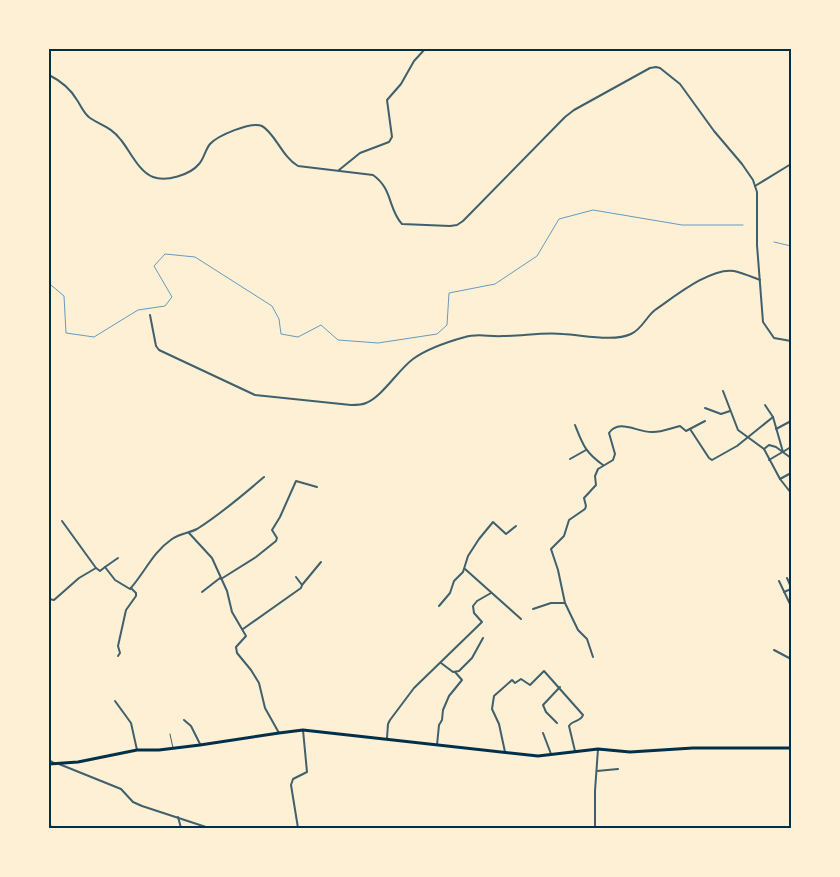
<svg xmlns="http://www.w3.org/2000/svg" width="840" height="877" viewBox="0 0 840 877" font-family="'Asap Condensed',sans-serif">
  <style>
    .lines { fill: none; stroke-linecap: round; stroke-linejoin: round }
    .stream { stroke: #669bbc; stroke-width: 1 }
    .service { stroke: #3f606c; stroke-width: 1 }
    .minor { stroke: #3f606c; stroke-width: 2 }
    .secondary { stroke: #003049; stroke-width: 3 }
    .neatline { fill: none; stroke: #003049; stroke-width: 2 }
  </style>
  <rect width="100%" height="100%" fill="#fdf0d5"/>
  <g class="lines">
    <g class="stream">
      <polyline points="774,242 791,246"/>
      <polyline points="49,287 51,285 64,296 66,333 94,337 138,310 165,306 172,297 154,266 165,254 195,257 272,306 279,319 281,334 298,337 321,325 338,340 378,343 437,334 447,325 449,293 495,284 537,256 559,219 593,210 682,225 743,225"/>
    </g>
    <polyline class="service" points="170,734 173,748"/>
    <g class="minor">
      <path d="M49 75C61 81 70 88 77 100 81 106 84 114 90 118 102 126 111 127 121 140 130 151 139 172 153 177 166 182 190 175 199 164 204 159 205 150 210 144 217 136 251 121 262 126 275 133 282 157 298 166L373 175C393 189 388 209 402 224L450 226 457 225 463 221 565 117 574 110 650 68 656 67 660 68 680 84 714 131 742 164 753 180 757 192V245L763 322 774 338 791 341"/>
      <polyline points="339,170 360,153 389,142 392,137 387,100 401,84 414,61 425,49"/>
      <polyline points="755,186 791,164"/>
      <path d="M150 315 156 346 159 350 255 395 351 405C356 405 362 405 366 403 382 397 398 370 413 359 428 348 447 342 465 337 478 333 489 337 503 336 523 336 543 332 563 334 583 335 614 342 631 334 642 329 646 317 655 310 674 297 711 267 734 271 743 273 752 277 760 280"/>
      <polyline points="723,391 738,430 764,449"/>
      <polyline points="765,405 773,417 783,452"/>
      <polyline points="705,408 721,414 730,411"/>
      <path d="M575 425C583 445 585 452 603 465"/>
      <polyline points="690,429 709,458 712,460 737,446 773,417"/>
      <polyline points="776,429 791,421"/>
      <polyline points="791,458 776,447 769,445 764,449 780,479 791,473"/>
      <polyline points="570,459 586,450"/>
      <polyline points="769,460 791,447"/>
      <polyline points="780,479 791,493"/>
      <path d="M62 521 96 568 100 571 105 567 115 580 130 589C145 572 153 552 172 539 179 534 189 533 197 529 221 514 243 495 264 477"/>
      <polyline points="189,533 212,558 227,591 232,612 246,636 236,647 237,653 251,670 259,683 265,708 279,733"/>
      <polyline points="105,567 118,558"/>
      <polyline points="465,569 521,619"/>
      <polyline points="787,578 791,587"/>
      <polyline points="221,579 256,557 276,541 277,538 272,530 280,517 296,481 317,487"/>
      <polyline points="779,581 790,604"/>
      <polyline points="302,585 321,562"/>
      <polyline points="202,592 220,578"/>
      <polyline points="784,592 791,589"/>
      <polyline points="49,599 54,600 79,578 96,568"/>
      <polyline points="791,603 790,604 791,608"/>
      <polyline points="439,606 450,593 454,581 463,572 468,556 479,539 493,522 506,534 516,526"/>
      <polyline points="533,609 551,603 565,603"/>
      <polyline points="243,629 301,588 302,585 296,577"/>
      <polyline points="774,650 791,659"/>
      <polyline points="118,656 120,653 118,646 126,610 136,596 136,593 131,588"/>
      <path d="M593 657 587 639 578 630 565 603 558 570 551 549 564 536 569 520 585 509 586 506 584 498 596 485 595 476 598 469 613 460 615 454 609 433C619 418 638 433 653 432 662 432 671 428 680 426L686 431 705 421"/>
      <polyline points="441,663 453,672 459,671 472,658 483,638"/>
      <polyline points="115,701 131,723 137,750"/>
      <polyline points="184,720 191,726 200,744"/>
      <polyline points="557,723 546,712 543,705 560,687"/>
      <polyline points="543,733 551,754"/>
      <polyline points="387,738 388,724 390,720 414,688 482,622 474,613 473,606 477,601 491,593"/>
      <polyline points="437,745 439,725 442,720 443,710 449,696 462,680 455,672"/>
      <path d="M505 752 499 724 492 709 494 696 512 680 515 683 521 679 530 685 544 671 583 715C581 722 572 720 569 726L575 751"/>
      <polyline points="49,760 54,763"/>
      <polyline points="59,764 121,789 133,802 142,806 209,828"/>
      <polyline points="597,771 618,769"/>
      <polyline points="178,817 181,828"/>
      <polyline points="49,825 53,828"/>
      <polyline points="298,828 291,785 293,779 307,772 303,730"/>
      <polyline points="595,828 595,791 598,749"/>
    </g>
    <polyline class="secondary" points="49,764 78,762 137,750 159,750 200,745 279,733 303,730 538,756 598,749 630,752 693,748 791,748"/>
  </g>
  <rect width="840" height="877" fill="none" stroke="#fdf0d5" stroke-width="100"/>
  <rect x="50" y="50" width="740" height="777" class="neatline"/>
</svg>
